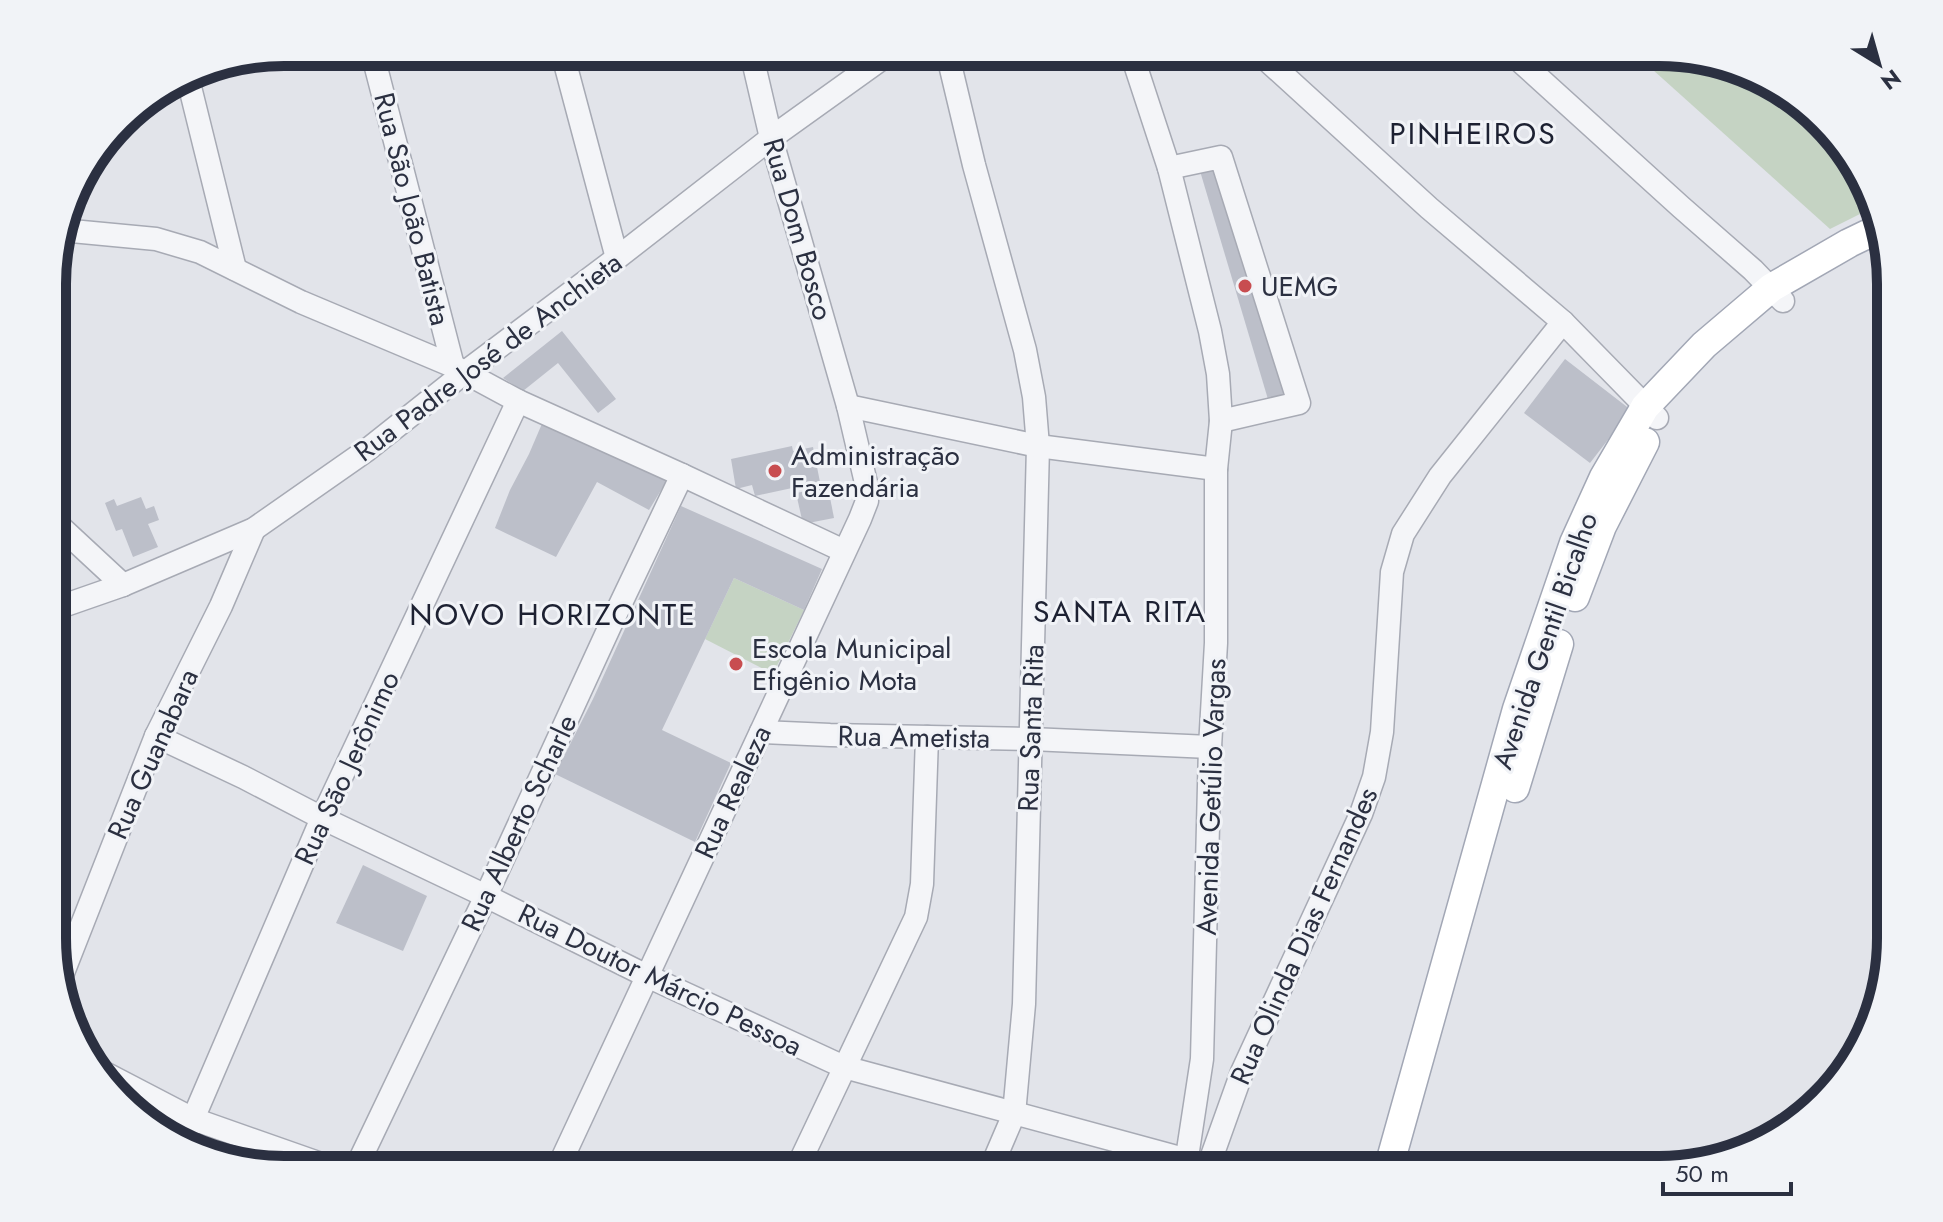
<svg xmlns="http://www.w3.org/2000/svg" width="1943" height="1222" viewBox="0 0 1943 1222" font-family="Jost,sans-serif">
  <style>
    .green { fill: #c5d3c3 }
    .building { fill: #bcbfc9 }
    .lines { fill: none; stroke-linecap: round; stroke-linejoin: round }
    .minor-casing { stroke: #a7aab4; stroke-width: 25 }
    .major-casing { stroke: #a2a7b5; stroke-width: 31 }
    .minor { stroke: #f4f5f8; stroke-width: 22 }
    .major { stroke: #fff; stroke-width: 28 }
    .poi-dot { fill: #c84d50; stroke: #f1f3f7; stroke-width: 3 }
    .labels { text-anchor: middle; dominant-baseline: central; stroke-width: 6; stroke-linejoin: round; paint-order: stroke }
    .street-label { font-size: 28px; fill: #2b3041; stroke: #f1f3f7 }
    .poi-label { font-size: 28px; fill: #2b3041; stroke: #f1f3f7; text-anchor: start }
    .neighbourhood-label { font-size: 30px; letter-spacing: 2px; fill: #1d2132; stroke: #f1f3f7 }
    .rim { fill: none; stroke: #2b3041; stroke-width: 10 }
  </style>
  <rect width="100%" height="100%" fill="#e2e4ea"/>
  <g class="green">
    <polygon points="1633,52 1659,52 1788,91 1860,168 1872,208 1830,229"/>
    <polygon points="734,578 804,610 773,674 705,639"/>
  </g>
  <g class="building">
    <polygon points="1219,166 1289,400 1270,406 1200,171"/>
    <polygon points="562,331 616,399 598,413 558,363 523,391 503,378"/>
    <polygon points="1565,359 1631,410 1590,463 1524,413"/>
    <polygon points="544,419 669,477 649,510 597,482 556,557 495,528 510,490 529,454"/>
    <polygon points="792,446 793,451 813,447 820,482 755,496 752,485 736,489 731,459"/>
    <polygon points="828,487 834,518 803,524 796,493"/>
    <polygon points="141,497 146,509 154,506 159,520 148,524 158,547 133,557 122,529 116,531 105,503 114,499 117,506"/>
    <polygon points="681,506 822,569 804,610 734,578 662,730 731,763 695,842 555,774 593,699"/>
    <polygon points="363,865 427,896 403,951 336,923"/>
  </g>
  <g class="lines">
    <defs>
      <g id="minor">
        <polyline points="372,52 453,366"/>
        <polyline points="562,52 617,258"/>
        <polyline points="947,52 974,165 1025,350 1034,397 1038,446 1024,1004 1014,1114 990,1170"/>
        <polyline points="1131,52 1169,168 1210,331 1218,374 1221,421 1216,469 1216,643 1210,747 1202,1059 1185,1170"/>
        <polyline points="1258,52 1429,208 1563,322 1657,418"/>
        <polyline points="1510,52 1681,207 1753,270 1783,301"/>
        <polyline points="187,75 235,269"/>
        <polyline points="1169,168 1221,157 1299,403 1221,421"/>
        <polyline points="61,230 156,239 200,252 301,302 453,366 518,401 682,475 844,551"/>
        <polyline points="848,406 1038,446 1216,469"/>
        <polyline points="54,521 123,585"/>
        <polyline points="54,609 123,585 254,529 367,450 464,373 617,258 771,138 891,52"/>
        <polyline points="761,732 830,735 1031,739 1210,747"/>
        <polyline points="156,736 243,777 322,818 486,896 647,976 844,1067 1188,1160"/>
        <polyline points="59,983 156,736 221,606 254,529"/>
        <polyline points="97,1069 193,1119 338,1170"/>
        <polyline points="184,1140 322,818 518,401"/>
        <polyline points="355,1170 486,896 610,626 682,475"/>
        <polyline points="557,1170 860,519 867,501 866,483 848,406 771,138 751,52"/>
        <polyline points="796,1170 916,917 922,884 927,737"/>
        <polyline points="1207,1170 1242,1072 1361,814 1374,777 1382,732 1392,572 1403,534 1440,476 1563,322"/>
      </g>
      <g id="major">
        <polyline points="1575,597 1602,526 1645,442"/>
        <polyline points="1515,788 1559,644"/>
        <polyline points="1388,1170 1517,709 1574,543 1604,477 1645,407 1704,345 1771,288 1849,243 1878,229"/>
      </g>
    </defs>
    <use href="#minor" class="minor-casing"/>
    <use href="#major" class="major-casing"/>
    <use href="#minor" class="minor"/>
    <use href="#major" class="major"/>
  </g>
  <g class="poi-dot">
    <circle cx="1245" cy="286" r="8"/>
    <circle cx="775" cy="471" r="8"/>
    <circle cx="736" cy="664" r="8"/>
  </g>
  <g class="labels">
    <g class="street-label">
      <text transform="translate(412 209) rotate(76)">Rua São João Batista</text>
      <text transform="translate(798 229) rotate(74)">Rua Dom Bosco</text>
      <text transform="translate(488 357) rotate(-37)">Rua Padre José de Anchieta</text>
      <text transform="translate(1545 641) rotate(-71)">Avenida Gentil Bicalho</text>
      <text transform="translate(1031 728) rotate(-88)">Rua Santa Rita</text>
      <text transform="translate(914 737) rotate(1)">Rua Ametista</text>
      <text transform="translate(153 754) rotate(-66)">Rua Guanabara</text>
      <text transform="translate(347 768) rotate(-65)">Rua São Jerônimo</text>
      <text transform="translate(733 792) rotate(-65)">Rua Realeza</text>
      <text transform="translate(1211 797) rotate(-88)">Avenida Getúlio Vargas</text>
      <text transform="translate(519 823) rotate(-65)">Rua Alberto Scharle</text>
      <text transform="translate(1304 936) rotate(-66)">Rua Olinda Dias Fernandes</text>
      <text transform="translate(660 980) rotate(26)">Rua Doutor Márcio Pessoa</text>
    </g>
    <g class="poi-label">
      <text x="1261" y="286">UEMG</text>
      <text x="791" y="455">Administração<tspan x="791" dy="32">Fazendária</tspan></text>
      <text x="752" y="648">Escola Municipal<tspan x="752" dy="32">Efigênio Mota</tspan></text>
    </g>
    <g class="neighbourhood-label">
      <text x="1473" y="133">PINHEIROS</text>
      <text x="1120" y="611">SANTA RITA</text>
      <text x="553" y="614">NOVO HORIZONTE</text>
    </g>
  </g>
  <path d="M0 0H1943V1222H0ZM284 66H1659A218 218 0 0 1 1877 284V938A218 218 0 0 1 1659 1156H284A218 218 0 0 1 66 938V284A218 218 0 0 1 284 66Z" fill="#f1f3f7" fill-rule="evenodd"/>
  <path class="rim" d="M284 66H1659A218 218 0 0 1 1877 284V938A218 218 0 0 1 1659 1156H284A218 218 0 0 1 66 938V284A218 218 0 0 1 284 66Z"/>
  <g transform="translate(1879 64) rotate(143)" stroke="#f1f3f7" stroke-width="6" paint-order="stroke">
  <path d="M0-6L14 30L0 20L-14 30Z" fill="#2b3041"/>
  <text y="-12" font-size="22" font-weight="bold" text-anchor="middle" fill="#2b3041">N</text>
  </g>
  <path d="M1663 1182v12h128v-12" fill="none" stroke="#2b3041" stroke-width="4"/>
  <text x="1675" y="1182" font-size="24" fill="#2b3041" stroke="#f1f3f7" stroke-width="6" paint-order="stroke">50 m</text>
</svg>
